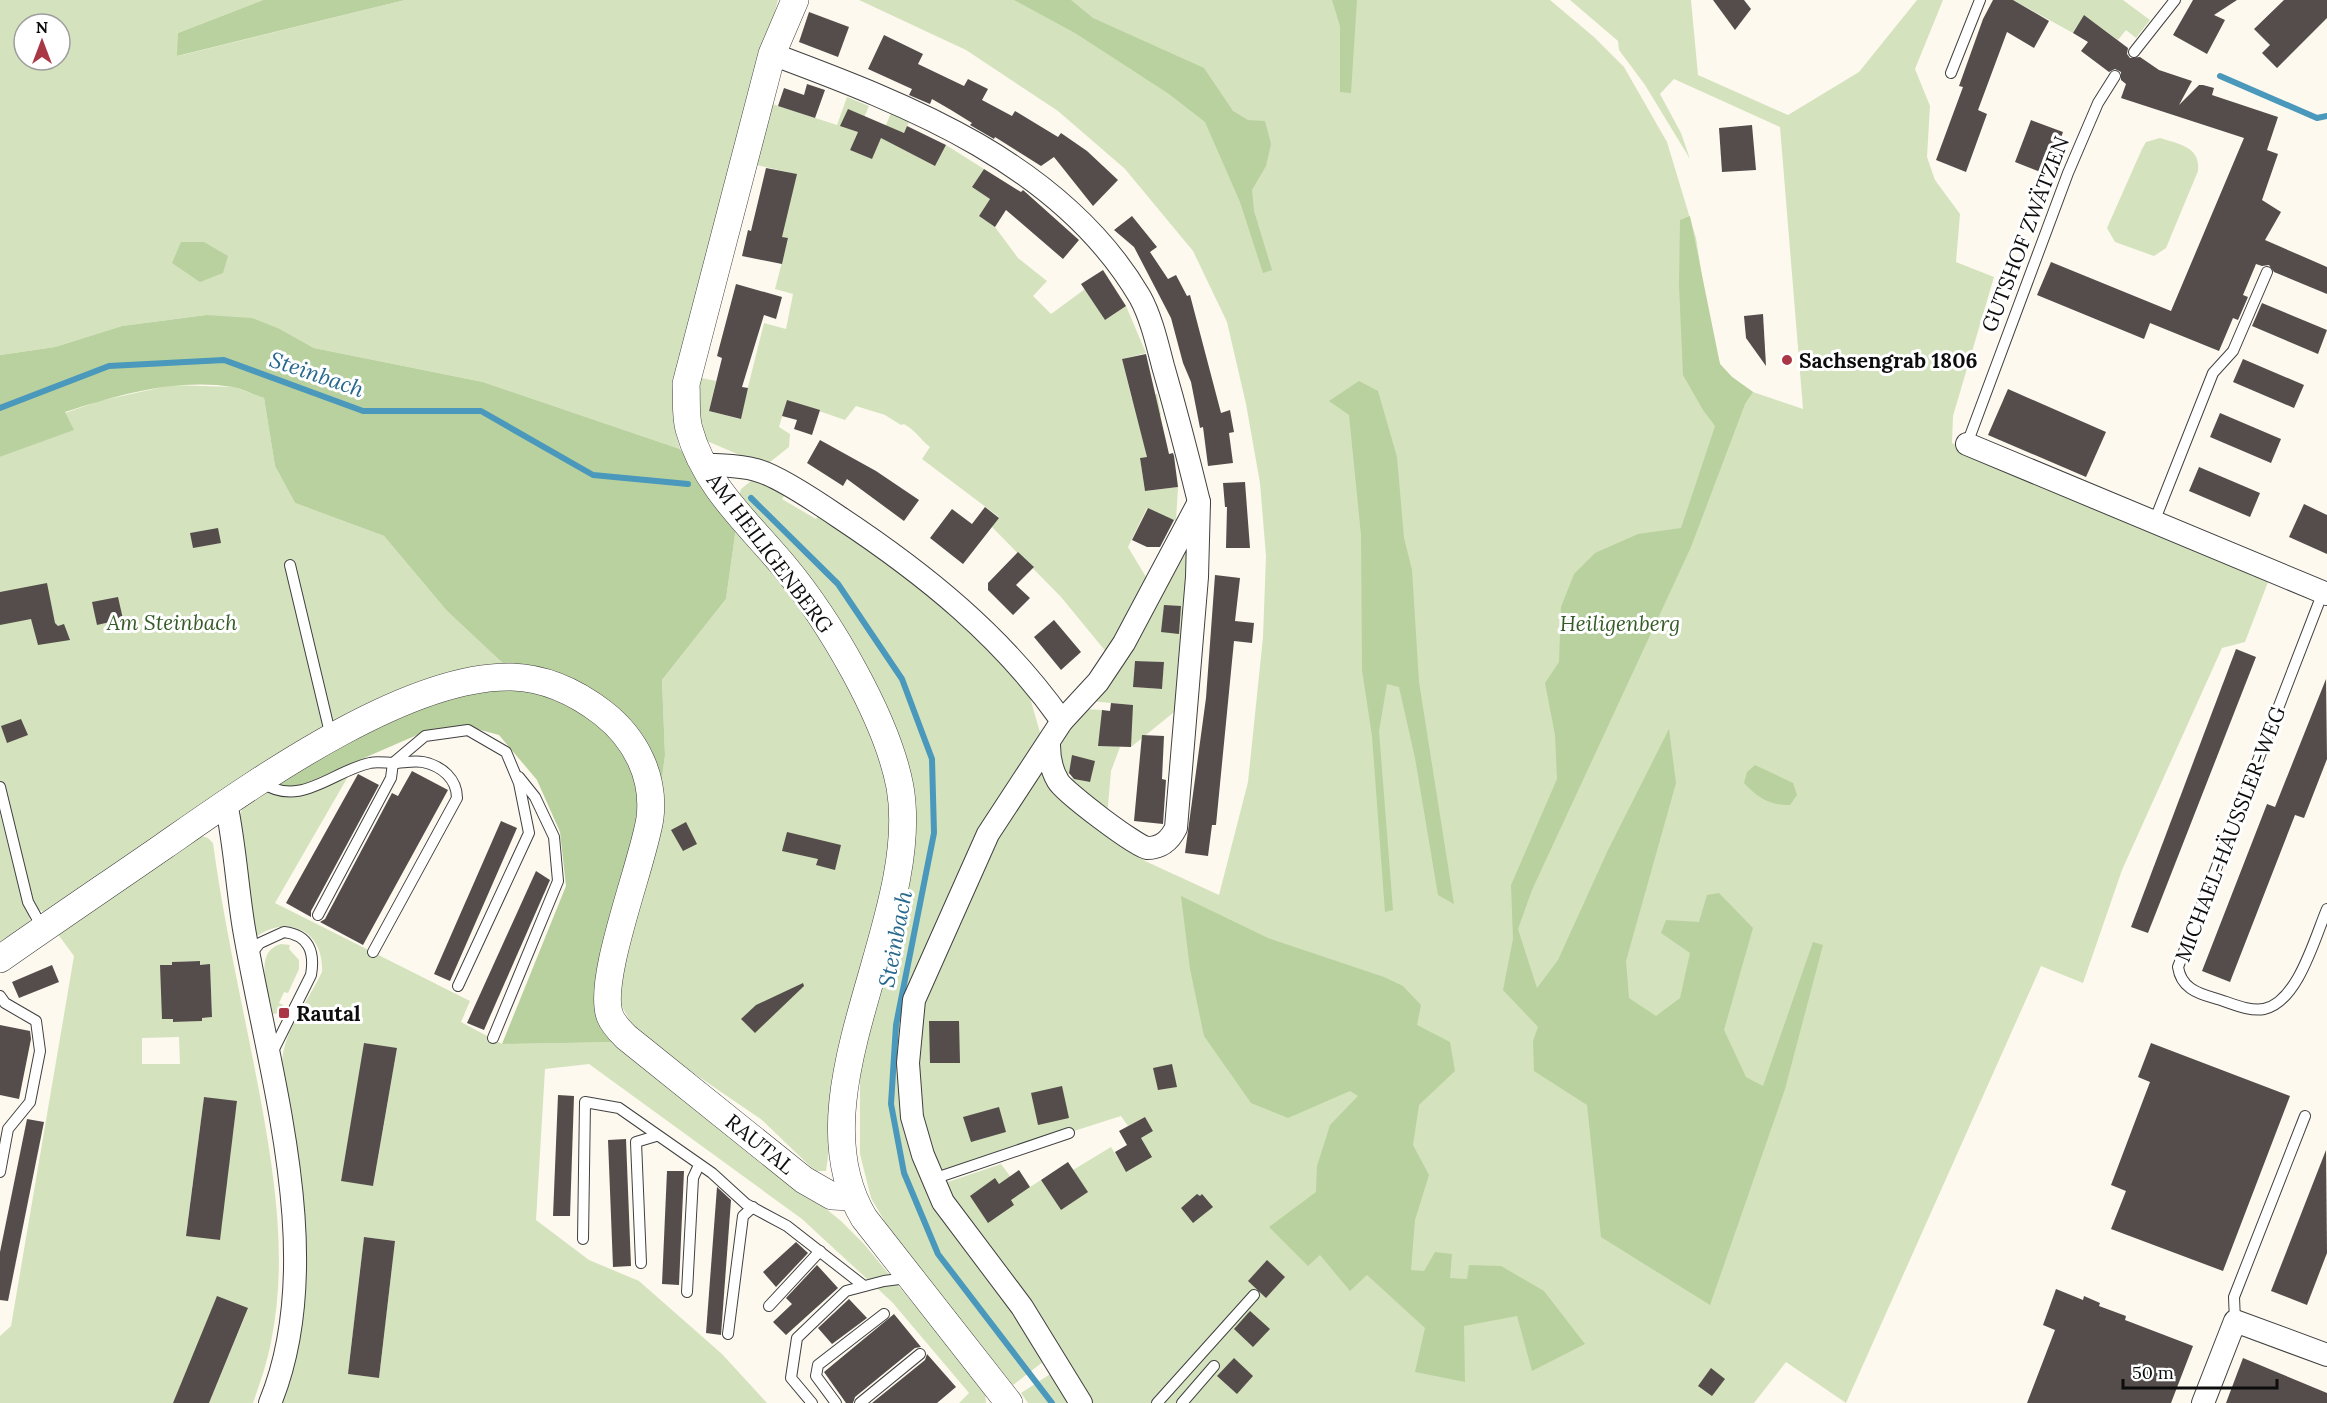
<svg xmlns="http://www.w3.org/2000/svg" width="2327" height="1403" viewBox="0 0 2327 1403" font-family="Lora,serif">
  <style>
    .green { fill: #d4e3bd; fill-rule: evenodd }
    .forest { fill: #b9d19e }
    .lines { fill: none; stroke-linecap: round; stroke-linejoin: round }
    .stream { stroke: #4a98bb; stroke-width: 6 }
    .building { fill: #544d4b }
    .service-casing { stroke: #404040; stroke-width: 12 }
    .minor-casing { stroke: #404040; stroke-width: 24 }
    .tertiary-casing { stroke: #404040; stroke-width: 28 }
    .service { stroke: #fff; stroke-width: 10 }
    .minor { stroke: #fff; stroke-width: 22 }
    .tertiary { stroke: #fff; stroke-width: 27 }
    .poi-dot { fill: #aa3746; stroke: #fff; stroke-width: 2 }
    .labels { text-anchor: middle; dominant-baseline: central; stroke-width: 6; stroke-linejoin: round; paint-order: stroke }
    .street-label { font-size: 21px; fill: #0d0d0d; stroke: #fff }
    .poi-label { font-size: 21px; font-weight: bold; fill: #0d0d0d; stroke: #fff; text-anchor: start }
    .park-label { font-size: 21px; font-style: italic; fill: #355c26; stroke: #fff }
    .water-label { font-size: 22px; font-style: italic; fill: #27698e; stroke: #fff }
  </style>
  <rect width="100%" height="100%" fill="#fdf9ef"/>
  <g class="green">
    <path d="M0 0H263L178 33V56L405 0H778L677 380 674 426 680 449 483 382 314 348 280 329 206 315 122 326 55 347 0 355ZM24 24H60V60H24Z"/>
    <polygon points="859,0 1550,0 1594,37 1624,67 1667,142 1696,238 1709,320 1720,364 1732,377 1753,392 1803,409 1780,127 1674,79 1660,94 1681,133 1690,159 1645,85 1619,50 1618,41 1570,0 1691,0 1698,75 1788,115 1859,72 1917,0 1943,0 1915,69 1930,106 1927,157 1935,180 1960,214 1956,262 1994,277 1953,416 1952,443 2268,582 2245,642 2222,648 2122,870 2083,983 2041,966 1846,1403 1786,1362 1754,1403 1090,1403 942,1184 1001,1164 1022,1192 1041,1180 1061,1210 1073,1170 1111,1147 1126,1171 1151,1157 1141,1138 1153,1131 1145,1117 1128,1126 1121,1116 939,1174 902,1120 1048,1358 1013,1385 892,1234 871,1198 860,1154 860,1064 907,782 738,499 741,489 756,477 787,492 782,499 816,519 820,513 918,581 1027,687 1043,743 1110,834 1145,861 1219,895 1248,782 1263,637 1266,556 1260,483 1246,404 1227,322 1193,251 1125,169 1058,111 966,50"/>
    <polygon points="2013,0 2123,0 2150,20 2136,38 2126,30 2118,40 2084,15 2073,33"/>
    <path d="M847 97 869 106 850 150 872 158 891 113 910 120 897 146 935 166 946 145 984 169 972 187 990 199 979 216 995 227 1018 258 1047 281 1033 296 1051 314 1085 289 1105 320 1126 306 1146 353 1122 359 1132 399 1157 394 1161 415 1139 420 1147 457 1140 458 1145 491 1178 487 1176 521 1147 508 1128 547 1149 582 1107 653 1061 597 992 527 999 517 922 459 930 447C920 439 915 430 904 424L901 425 885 415 856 406 845 420 787 400 779 427 790 434 789 447 765 466 707 441 699 434 697 377 716 381 709 411 740 419 764 323 786 329 793 294 775 289 788 239 781 237 796 174 752 164 769 103 837 125Z"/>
    <path d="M2160 138C2179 144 2201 147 2198 171L2166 248 2154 256 2115 242 2107 228 2142 149 2146 142Z"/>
    <polygon points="172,385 234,387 264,398 275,466 295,503 384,536 447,611 509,669 449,678 48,914 37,909 29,915 31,927 0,946 0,457 73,430 65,413 99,401"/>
    <polygon points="736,528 824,634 863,717 891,785 889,872 841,1060 826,1171 815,1171 762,1120 638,1035 621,1005 619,989 659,802 665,755 662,680 726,599"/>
    <path d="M1188 543 1179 708 1131 747 1132 705 1090 701ZM1135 661 1164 662 1162 689 1134 687Z"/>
    <path d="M1085 709 1102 710 1099 741 1120 747 1111 771 1107 817C1085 800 1042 772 1062 739 1068 728 1078 718 1085 709ZM1073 756 1094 761 1089 782 1068 777Z"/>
    <path d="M357 761 275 903 470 1001 461 1022 502 1044 619 1042 841 1221 864 1244 979 1383 985 1392 986 1403H959L969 1393 892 1302 802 1219 589 1064 545 1069 536 1220 589 1260 639 1281 722 1354 767 1403H281C321 1290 302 1178 282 1064 283 1030 308 1002 322 972 324 932 290 914 257 936L238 829C240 799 253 794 276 779L288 790ZM365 1043 397 1049 373 1186 341 1180ZM364 1237 395 1241 379 1378 348 1374Z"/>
    <path d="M201 836 208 838 213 843C225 932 246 1019 262 1107 276 1185 287 1264 271 1342 267 1363 260 1383 253 1403H209L248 1309 173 1403H0V1336L11 1326 74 956 57 933ZM199 961 200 965H210L212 1017 202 1018 201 1021 173 1022 172 962ZM179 1037 180 1064H142V1038ZM204 1097 237 1102 219 1240 186 1235Z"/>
    <path d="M281 944 290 945 289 949 299 960V969L288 993 284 992 279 1003 283 1005 280 1013 273 1014C269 992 252 952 281 944Z"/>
    <polygon points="1055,1371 1073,1403 1028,1403 1021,1393"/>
  </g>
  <g class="forest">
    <polygon points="263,0 405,0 177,56 178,33"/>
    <polygon points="1014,0 1071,0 1093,18 1204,68 1233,111 1248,120 1265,121 1271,144 1266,166 1252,190 1254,211 1272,270 1263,273 1240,202 1205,122 1169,94 1129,68 1075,33"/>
    <polygon points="1332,0 1357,0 1351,93 1340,92 1340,26"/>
    <polygon points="1690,216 1720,364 1732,377 1753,392 1745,404 1691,547 1532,890 1518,929 1537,988 1558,960 1608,850 1669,729 1676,783 1626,961 1629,998 1656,1016 1680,998 1690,953 1661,933 1666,920 1699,922 1707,895 1719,893 1753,928 1724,1030 1746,1077 1763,1086 1813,942 1823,945 1785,1089 1710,1305 1601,1237 1587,1105 1534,1071 1533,1041 1538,1027 1503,990 1513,939 1511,885 1557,779 1555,735 1545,683 1559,662 1561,607 1574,574 1595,553 1638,534 1681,528 1715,426 1703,410 1683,375 1679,285 1680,220"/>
    <polygon points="181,242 204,242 228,256 223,273 200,282 172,263"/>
    <path d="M206 315 252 318 280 329 314 348 483 382 680 449 736 528 726 599 662 680 665 755 659 802 646 749 509 669 447 611 384 536 295 503 275 466 264 398C254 395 243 389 233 387 176 378 118 395 65 412L74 430 0 457V355L55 347 122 326Z"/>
    <polygon points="1359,381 1378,391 1397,457 1404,538 1412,570 1419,682 1454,904 1438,895 1415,758 1399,687 1387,684 1379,731 1393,910 1385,912 1372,736 1362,670 1361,535 1349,415 1329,401"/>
    <polygon points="524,687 570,704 621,742 643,798 620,895 619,1042 502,1044 566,886 560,832 537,780 499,735 466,726 424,732 288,791 276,779 320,751 453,696"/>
    <path d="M1755 765 1793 783 1797 795 1790 805C1769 805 1758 798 1744 783L1747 772Z"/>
    <polygon points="1181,896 1268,938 1384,977 1403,986 1421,1005 1417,1025 1450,1042 1455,1071 1419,1105 1413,1145 1429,1175 1415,1220 1411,1270 1424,1271 1435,1252 1452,1254 1450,1278 1467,1279 1469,1265 1501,1266 1544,1291 1585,1344 1532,1371 1517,1316 1464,1326 1465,1382 1415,1372 1425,1328 1367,1275 1350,1291 1320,1255 1308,1266 1269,1227 1316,1192 1317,1166 1330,1125 1358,1096 1350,1091 1288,1118 1251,1103 1204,1036 1190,969"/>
  </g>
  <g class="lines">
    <g class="stream">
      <polyline points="2220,76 2317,118 2327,116"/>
      <polyline points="0,408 109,366 224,360 363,411 481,411 593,475 688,484"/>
      <polyline points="751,498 838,584 902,679 932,759 934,833 896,1025 891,1104 904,1173 938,1254 1052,1403"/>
    </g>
  </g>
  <g class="building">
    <polygon points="1713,0 1744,0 1751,9 1735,30"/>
    <polygon points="1993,0 2013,0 2049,21 2034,48 2007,32 1978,110 1987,114 1966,172 1936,160 1963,87 1959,86 1983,19"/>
    <polygon points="2193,0 2237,0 2214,15 2225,20 2207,54 2173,35"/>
    <polygon points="2284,0 2327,0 2327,18 2277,68 2262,53 2270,45 2254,29"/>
    <polygon points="809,12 849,27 838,57 799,42"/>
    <polygon points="2084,15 2128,48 2127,54 2130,58 2140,57 2159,70 2192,81 2179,105 2199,85 2203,85 2214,88 2212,95 2278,117 2267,150 2278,154 2262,200 2281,212 2265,240 2327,267 2327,294 2274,272 2269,265 2262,266 2256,264 2243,295 2248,297 2238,320 2233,318 2219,351 2150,323 2144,339 2037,295 2051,262 2171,311 2244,138 2121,98 2126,84 2121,80 2121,72 2115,69 2109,72 2081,51 2088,42 2073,33"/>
    <polygon points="884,35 923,54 918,64 964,86 968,79 988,89 982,100 1012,116 1015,111 1058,137 1061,133 1087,151 1118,180 1093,206 1054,157 1041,166 995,137 994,139 970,125 972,123 951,110 932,99 930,104 909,95 912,89 868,69"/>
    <polygon points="807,84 825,90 815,118 778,106 784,88 804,95"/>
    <polygon points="848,109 904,133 907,126 946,145 935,166 881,138 872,159 850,150 858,132 840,126"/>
    <polygon points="2031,120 2063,132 2055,155 2050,153 2043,173 2015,162"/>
    <polygon points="1752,125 1756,170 1722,172 1719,128"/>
    <polygon points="766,168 797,174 782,237 788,238 782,264 742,256 748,230 751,231"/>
    <polygon points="984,169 1021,192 1023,190 1079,240 1063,259 1006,210 995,227 979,216 990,199 972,187"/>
    <polygon points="1132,216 1157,247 1150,252 1168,279 1176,275 1187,296 1190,295 1221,413 1230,410 1234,432 1229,433 1233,463 1208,466 1203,427 1200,428 1191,382 1183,363 1171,318 1134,247 1114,230"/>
    <polygon points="1103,270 1126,306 1105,320 1081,284"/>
    <polygon points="736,284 782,297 776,319 764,315 742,387 748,388 741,419 709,411 722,358 717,356"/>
    <polygon points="2262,303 2327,330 2318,354 2252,326"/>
    <polygon points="1763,314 1766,366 1746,338 1744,316"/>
    <polygon points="1146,354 1169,454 1173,453 1174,456 1178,487 1145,491 1140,458 1147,457 1122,359"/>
    <polygon points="2243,359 2304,385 2294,408 2233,382"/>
    <polygon points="2008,389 2106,432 2086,477 1988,435"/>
    <polygon points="787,400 820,410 812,435 794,429 797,420 782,416"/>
    <polygon points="2220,413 2281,439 2271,463 2210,437"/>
    <polygon points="820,440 876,471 919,500 904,521 847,479 843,486 807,463"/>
    <polygon points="2199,467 2260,493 2250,517 2189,491"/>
    <polygon points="1245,482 1250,548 1226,548 1227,507 1225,507 1223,483"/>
    <polygon points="2304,504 2327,515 2327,554 2289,537"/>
    <polygon points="985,507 999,518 963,564 930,538 952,509 972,524"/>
    <polygon points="1148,508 1174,520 1160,547 1147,547 1132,540"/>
    <polygon points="218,528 221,543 193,548 190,533"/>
    <polygon points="1018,552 1034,567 1016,585 1030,598 1013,615 988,590 988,583"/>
    <polygon points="1215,575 1240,578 1235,621 1254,623 1252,643 1234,641 1216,825 1212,825 1208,856 1185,853 1206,698"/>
    <polygon points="47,583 55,623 58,626 64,624 70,640 38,645 31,619 0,625 0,592"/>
    <polygon points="118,597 123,619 97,625 92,602"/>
    <polygon points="1164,605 1181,606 1179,634 1161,632"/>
    <polygon points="1054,620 1081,652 1061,670 1034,637"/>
    <polygon points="2236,649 2256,657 2148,933 2131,927"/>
    <polygon points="1135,661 1164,662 1162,689 1133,687"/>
    <polygon points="2326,679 2327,759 2304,818 2295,815 2230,982 2202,971 2267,804 2275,807"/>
    <polygon points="1111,703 1133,705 1131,747 1098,746 1102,710 1110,711"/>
    <polygon points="21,719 28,735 7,743 1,726"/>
    <polygon points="1142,735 1164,736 1162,779 1166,780 1163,824 1134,821"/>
    <polygon points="1072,755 1095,761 1090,782 1074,779 1069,773"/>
    <polygon points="412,771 448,790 363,945 320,922 325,919 392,793 398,796"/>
    <polygon points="358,774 379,785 311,911 311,917 286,903"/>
    <polygon points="501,821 517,828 450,981 434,974"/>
    <polygon points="686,822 697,844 683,851 671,830"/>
    <polygon points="787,832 841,845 835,870 816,865 818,859 782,851"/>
    <polygon points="536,871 550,880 484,1030 467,1023"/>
    <polygon points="200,961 200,965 210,964 212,1017 202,1018 202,1021 173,1022 173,1019 162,1019 160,965 172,965 172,962"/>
    <polygon points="52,965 59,982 19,998 12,982"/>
    <polygon points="803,983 804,986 755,1033 741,1019 756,1005"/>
    <polygon points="929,1021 959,1021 960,1063 930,1063"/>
    <polygon points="0,1025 30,1031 31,1039 19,1099 0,1095"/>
    <polygon points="364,1043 397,1048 373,1186 341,1181"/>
    <polygon points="2151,1043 2290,1096 2223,1271 2111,1229 2126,1191 2111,1185 2150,1082 2138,1077"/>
    <polygon points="1172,1064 1177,1087 1158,1090 1153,1068"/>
    <polygon points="1062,1086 1069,1118 1038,1125 1031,1093"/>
    <polygon points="558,1095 574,1096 570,1216 553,1216"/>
    <polygon points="204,1097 237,1101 220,1240 186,1236"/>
    <polygon points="999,1107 1006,1132 971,1142 963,1117"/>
    <polygon points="1145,1117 1153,1131 1141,1138 1152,1157 1126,1172 1115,1152 1127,1145 1119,1131"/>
    <polygon points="27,1119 44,1122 8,1301 0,1300 0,1252"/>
    <polygon points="626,1139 631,1266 613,1267 608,1140"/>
    <polygon points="2326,1150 2327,1253 2307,1305 2271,1291"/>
    <polygon points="1068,1162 1088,1192 1061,1210 1041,1180"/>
    <polygon points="1019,1170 1030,1187 1011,1200 1014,1205 988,1223 970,1196 995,1178 999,1184"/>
    <polygon points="667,1171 684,1171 679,1285 662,1284"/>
    <polygon points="717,1187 731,1200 721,1335 706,1333"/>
    <polygon points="1197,1194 1200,1196 1202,1194 1213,1207 1193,1223 1181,1208"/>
    <polygon points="364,1237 395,1241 379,1378 348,1374"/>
    <polygon points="796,1242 808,1253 776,1287 763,1272"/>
    <polygon points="1267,1260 1285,1277 1266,1298 1248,1281"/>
    <polygon points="817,1265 838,1288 786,1335 773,1322 792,1304 786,1298"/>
    <polygon points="2056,1289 2083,1300 2084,1296 2100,1303 2099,1306 2126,1316 2125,1320 2193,1346 2171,1403 2027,1403 2055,1330 2043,1325"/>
    <polygon points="217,1296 248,1308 209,1403 173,1403"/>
    <polygon points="849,1299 867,1318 832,1344 818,1328"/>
    <polygon points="1250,1311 1270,1329 1253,1347 1234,1329"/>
    <polygon points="894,1314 921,1347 915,1348 855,1397 853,1403 846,1403 824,1372"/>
    <polygon points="927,1354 956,1387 937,1403 872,1403 925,1360"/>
    <polygon points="1234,1358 1253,1376 1237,1394 1217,1376"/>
    <polygon points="2243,1358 2327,1393 2327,1403 2226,1403"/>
    <polygon points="1711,1368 1725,1379 1712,1396 1698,1386"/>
  </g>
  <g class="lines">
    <defs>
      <g id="service">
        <polyline points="2134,52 2175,0"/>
        <polyline points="1951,73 1980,0"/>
        <polyline points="1967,444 2068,173 2098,103 2115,76"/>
        <polyline points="2154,522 2213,373 2233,351 2267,272"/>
        <polyline points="290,565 331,737"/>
        <path d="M2323 592 2178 967C2181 987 2196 993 2214 998 2229 1002 2248 1012 2264 1009 2298 1002 2315 937 2327 909"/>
        <path d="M261 782C300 809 332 771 370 763 377 761 386 763 393 763L425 736 468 730 506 752 519 783 529 833 458 986"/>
        <polyline points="0,787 28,902 43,929"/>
        <path d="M318 915 391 778 393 763C402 763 414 760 423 762 442 766 457 779 457 798L373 952"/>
        <path d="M250 955 260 943 284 932C309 935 315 952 311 975L273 1051"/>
        <polyline points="0,996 5,1003 36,1021 40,1051 30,1102 8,1129 0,1172"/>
        <polyline points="493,1038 558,881 554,837 535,797 519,777"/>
        <polyline points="933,1179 1069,1133"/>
        <polyline points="583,1239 585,1102 619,1108 712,1173 746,1204 787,1226 864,1286"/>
        <polyline points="641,1263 636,1142 656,1136"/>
        <polyline points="687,1292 693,1178 699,1165"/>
        <polyline points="769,1306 820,1251"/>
        <polyline points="2235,1321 2234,1297 2305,1116"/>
        <polyline points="728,1334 743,1216 753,1207"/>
        <polyline points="812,1403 791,1378 797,1338 846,1291 884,1281 907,1278"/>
        <polyline points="836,1403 816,1376 818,1365 884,1314"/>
        <polyline points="860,1403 920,1354"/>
        <polyline points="1157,1403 1254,1295"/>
        <polyline points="1182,1403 1214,1366"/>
      </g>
      <g id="minor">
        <path d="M772 54C909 105 1062 164 1140 297 1151 317 1157 343 1163 366 1176 411 1188 457 1199 502"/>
        <polyline points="1967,444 2327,594"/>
        <path d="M702 464C719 466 739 465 756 470 777 475 820 504 839 517 925 574 1002 636 1062 721"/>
        <path d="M1049 745C1049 757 1052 771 1058 781 1064 792 1137 847 1147 848 1162 848 1170 840 1176 828L1197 577 1199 502 1124 643 1098 682 1062 721 988 834 914 1000 908 1063 912 1117 923 1155 943 1202 1022 1307 1081 1403"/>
        <path d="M226 803C235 845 237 887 244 929 269 1075 329 1260 270 1403"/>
        <polyline points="2203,1403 2235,1321 2327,1355"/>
      </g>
      <g id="tertiary">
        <path d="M795 0 772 54 686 384C687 398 685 416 689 429 704 485 749 524 784 566 829 620 887 718 900 787 923 920 790 1095 864 1218L1009 1403"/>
        <path d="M0 959C54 921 109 884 164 846 249 787 405 674 512 677 545 678 577 693 603 713 635 738 655 776 650 818 644 861 596 980 610 1016 613 1024 620 1031 626 1037L804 1180 832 1196 851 1197"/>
      </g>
    </defs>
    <use href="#service" class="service-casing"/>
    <use href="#minor" class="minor-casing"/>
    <use href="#tertiary" class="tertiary-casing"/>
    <use href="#service" class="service"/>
    <use href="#minor" class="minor"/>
    <use href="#tertiary" class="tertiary"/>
  </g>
  <g class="poi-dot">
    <circle cx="1787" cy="360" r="6"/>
    <rect x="278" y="1007" width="12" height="12" rx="3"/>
  </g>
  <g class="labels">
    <g class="street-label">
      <text transform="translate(2025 234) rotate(-69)">GUTSHOF ZWÄTZEN</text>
      <text transform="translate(770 553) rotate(53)">AM HEILIGENBERG</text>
      <text transform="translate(2230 834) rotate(-69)">MICHAEL-HÄUSSLER-WEG</text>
      <text transform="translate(760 1144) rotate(39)">RAUTAL</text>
    </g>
    <g class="poi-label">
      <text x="1799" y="360">Sachsengrab 1806</text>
      <text x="296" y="1013">Rautal</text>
    </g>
    <g class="park-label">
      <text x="172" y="622">Am Steinbach</text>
      <text x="1620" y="623">Heiligenberg</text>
    </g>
    <g class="water-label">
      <text transform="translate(317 374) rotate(19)">Steinbach</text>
      <text transform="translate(895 939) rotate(-79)">Steinbach</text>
    </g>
  </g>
  <g transform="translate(42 42)"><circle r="28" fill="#ffffff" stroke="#9e9e9e" stroke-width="1.5"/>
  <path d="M0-4.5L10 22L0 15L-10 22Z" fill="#aa3746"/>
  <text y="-9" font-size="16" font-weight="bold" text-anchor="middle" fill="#0d0d0d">N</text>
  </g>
  <path d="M2123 1379v9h154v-9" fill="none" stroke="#0d0d0d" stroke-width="3"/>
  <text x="2132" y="1379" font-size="18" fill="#0d0d0d" stroke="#ffffff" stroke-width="4.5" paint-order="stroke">50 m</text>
</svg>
